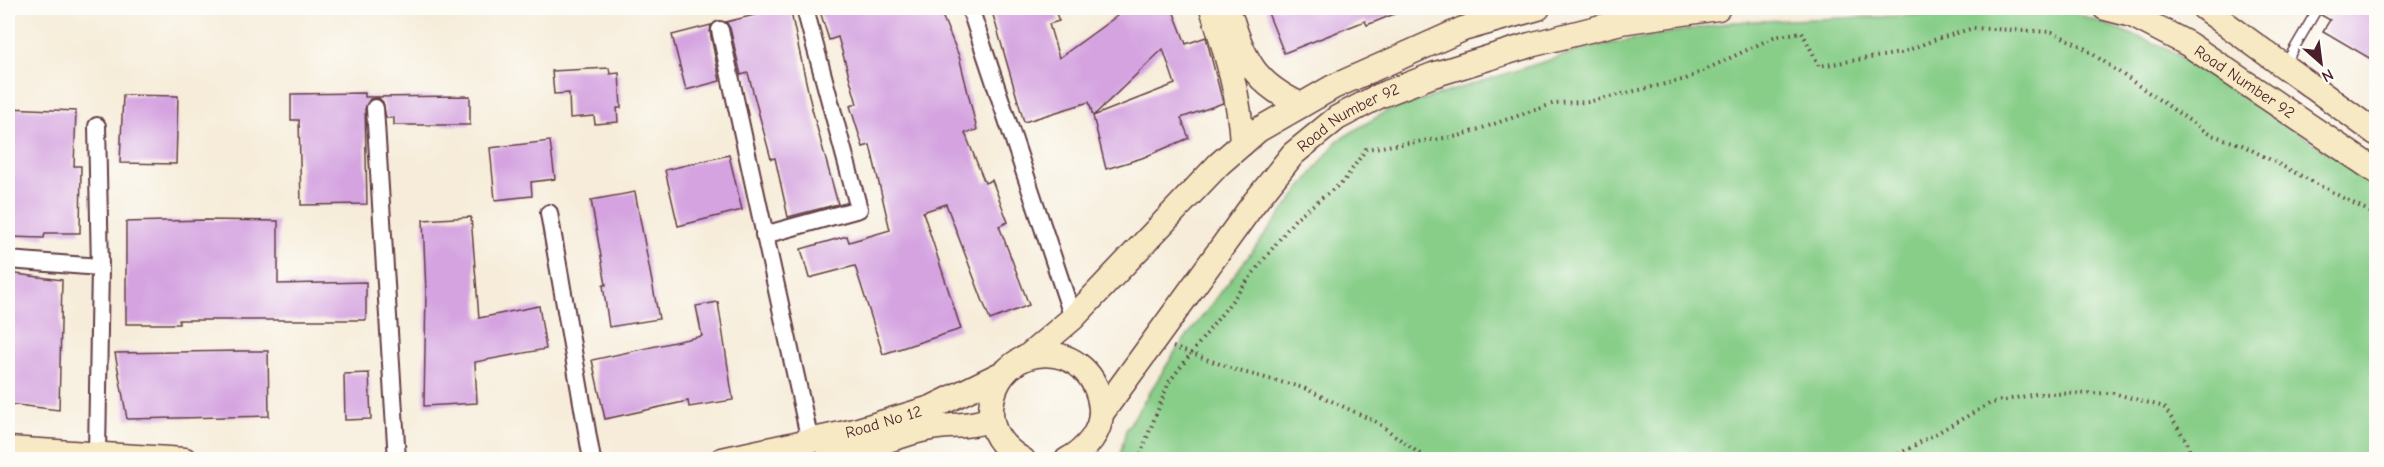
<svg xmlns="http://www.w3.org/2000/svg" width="2384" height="467" viewBox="0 0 2384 467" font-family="'Comic Neue',sans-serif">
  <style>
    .green { fill: #88ce89; stroke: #69765a; stroke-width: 1.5 }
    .building { fill: #d4a3e0 }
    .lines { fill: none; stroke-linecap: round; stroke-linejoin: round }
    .lane-casing { stroke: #643e45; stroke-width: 11 }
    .street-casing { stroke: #643e45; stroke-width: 20 }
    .secondary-casing { stroke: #643e45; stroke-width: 27 }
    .path { stroke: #643e45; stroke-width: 4; stroke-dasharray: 1.5 4.5; stroke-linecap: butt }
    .lane { stroke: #fff; stroke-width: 8 }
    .street { stroke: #fff; stroke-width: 16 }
    .secondary { stroke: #f7e9c3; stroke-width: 24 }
    .labels { text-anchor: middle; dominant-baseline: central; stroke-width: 6; stroke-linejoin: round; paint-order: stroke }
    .street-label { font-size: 16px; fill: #4a1f2b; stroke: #fdfcf7 }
  </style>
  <rect width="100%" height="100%" fill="#fdfcf7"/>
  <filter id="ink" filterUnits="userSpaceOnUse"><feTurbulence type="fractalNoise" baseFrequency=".0167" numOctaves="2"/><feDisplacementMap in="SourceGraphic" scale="12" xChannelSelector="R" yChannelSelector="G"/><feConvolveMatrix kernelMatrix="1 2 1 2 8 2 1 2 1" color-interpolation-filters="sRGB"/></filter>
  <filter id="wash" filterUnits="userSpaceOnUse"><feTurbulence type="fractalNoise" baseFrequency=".008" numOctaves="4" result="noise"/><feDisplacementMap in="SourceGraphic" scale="24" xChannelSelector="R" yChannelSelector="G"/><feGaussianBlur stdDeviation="1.35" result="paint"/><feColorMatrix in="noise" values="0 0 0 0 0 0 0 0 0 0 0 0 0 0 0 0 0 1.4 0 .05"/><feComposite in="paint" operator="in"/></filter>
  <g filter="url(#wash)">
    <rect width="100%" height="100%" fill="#f6ecd9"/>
    <polygon class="green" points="2068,10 2167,48 2376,183 2376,459 1119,460 1126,430 1175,352 1337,141 1387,111 1591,47 1733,22"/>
    <g id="blocks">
      <g class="building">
        <polygon points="783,8 790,8 812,109 838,204 788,217 775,158 771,159 748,73 741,75 730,28 726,22"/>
        <polygon points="819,8 939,8 959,56 977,130 965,133 985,183 992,180 1008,222 999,226 1029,305 990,320 946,204 923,212 961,329 883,354 855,266 809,278 801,249 847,236 849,242 890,230 870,145 863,147 850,106 857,104 838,37 829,40"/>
        <polygon points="991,8 1054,8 1059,21 1049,24 1059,58 1128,8 1172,8 1186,44 1206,37 1223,103 1181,118 1189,138 1142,158 1106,169 1093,116 1175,84 1163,49 1093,116 1089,102 1024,122"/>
        <polygon points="1266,8 1407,8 1407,9 1367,25 1365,21 1284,53"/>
        <polygon points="2324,8 2376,8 2376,62 2323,31 2330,20 2321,15"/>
        <polygon points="711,25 710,32 720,81 686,90 672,35"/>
        <polygon points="609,68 610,74 619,73 621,108 617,108 618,122 595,124 594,116 570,118 569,93 554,94 552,71"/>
        <polygon points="365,93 365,97 470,96 470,125 394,125 394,118 386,118 383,102 379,98 370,99 365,109 367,204 301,205 299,120 291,120 291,94"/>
        <polygon points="123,95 178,96 176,164 120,163"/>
        <polygon points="8,108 76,111 74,166 81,166 80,233 45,233 44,238 8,237"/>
        <polygon points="550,141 555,179 531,182 532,196 495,200 490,148"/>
        <polygon points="729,155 742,210 678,226 665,170"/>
        <polygon points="635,192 659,319 609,327 603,285 606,285 591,200"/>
        <polygon points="471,217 479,318 539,306 546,349 475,362 477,403 424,406 426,292 423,220"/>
        <polygon points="205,220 278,221 278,284 366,282 366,320 179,320 179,324 126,324 126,222"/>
        <polygon points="8,273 62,280 59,410 8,404"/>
        <polygon points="718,302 733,400 689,407 688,401 605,419 592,360 702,336 696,306"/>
        <polygon points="242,351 268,351 269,416 127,419 115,353"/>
        <polygon points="369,373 371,419 345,420 344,374"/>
      </g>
    </g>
  </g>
  <g filter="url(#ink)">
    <use href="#blocks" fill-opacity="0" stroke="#643e45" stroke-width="1.5"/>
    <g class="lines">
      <defs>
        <polyline id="lane" points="2285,64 2318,8"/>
        <g id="street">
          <polyline points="970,8 1073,318"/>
          <polyline points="720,30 810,441"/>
          <polyline points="375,108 397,460"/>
          <polyline points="97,126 100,267 97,453"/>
          <polyline points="549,213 592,460"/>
          <polyline points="764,235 859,209 805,9"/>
          <polyline points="8,260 100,267"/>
        </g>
        <g id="secondary">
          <path d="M1212 8C1226 52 1240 97 1242 144"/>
          <path id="s1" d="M2105 8 2132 15 2188 44 2376 171"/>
          <polyline points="2204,8 2376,133"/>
          <path d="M1232 21C1246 66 1259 85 1301 105"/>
          <polyline points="1027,357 1073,318 1219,164 1258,130 1333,87 1463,29 1538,8"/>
          <path id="s2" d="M1101 414 1254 203 1293 154 1337 118 1379 96 1433 75 1530 45 1621 22 1718 8"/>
          <polyline points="8,449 185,460"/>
          <path id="s3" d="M722 460 855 431 931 408 1005 372"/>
          <path d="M826 460C860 452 892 436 926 429 948 424 970 428 990 419"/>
          <path d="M1023 460C1004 449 990 433 991 409 996 336 1095 336 1101 409 1102 432 1086 450 1067 460"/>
        </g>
      </defs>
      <use href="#lane" class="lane-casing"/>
      <use href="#street" class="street-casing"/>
      <use href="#secondary" class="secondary-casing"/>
      <g class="path">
        <polyline points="1173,347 1239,371 1304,388 1378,423 1428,460"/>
        <polyline points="1138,460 1169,382 1296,218 1344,181 1366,149 1459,136 1555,103 1588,102 1686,79 1774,37 1802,32 1819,66 1901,53 1934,40 1973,28 2052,32 2081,46 2209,134 2242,145 2376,215"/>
        <polyline points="1888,460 1991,403 2036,394 2113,393 2164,407 2187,442 2192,460"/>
      </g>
      <use href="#lane" class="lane"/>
      <use href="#street" class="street"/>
      <use href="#secondary" class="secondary"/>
    </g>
  </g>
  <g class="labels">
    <g class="street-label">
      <text stroke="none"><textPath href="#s1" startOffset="159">Road Number 92</textPath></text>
      <text stroke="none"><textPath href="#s2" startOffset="390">Road Number 92</textPath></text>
      <text stroke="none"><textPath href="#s3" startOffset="166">Road No 12</textPath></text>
    </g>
  </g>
  <rect width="2384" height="467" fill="none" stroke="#fdfcf7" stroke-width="30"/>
  <g transform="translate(2321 63) rotate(152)" stroke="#fdfcf7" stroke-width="4.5" paint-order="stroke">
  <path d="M0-4.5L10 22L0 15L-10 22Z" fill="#4a1f2b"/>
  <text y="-9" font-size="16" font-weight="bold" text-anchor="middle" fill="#4a1f2b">N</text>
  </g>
</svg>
